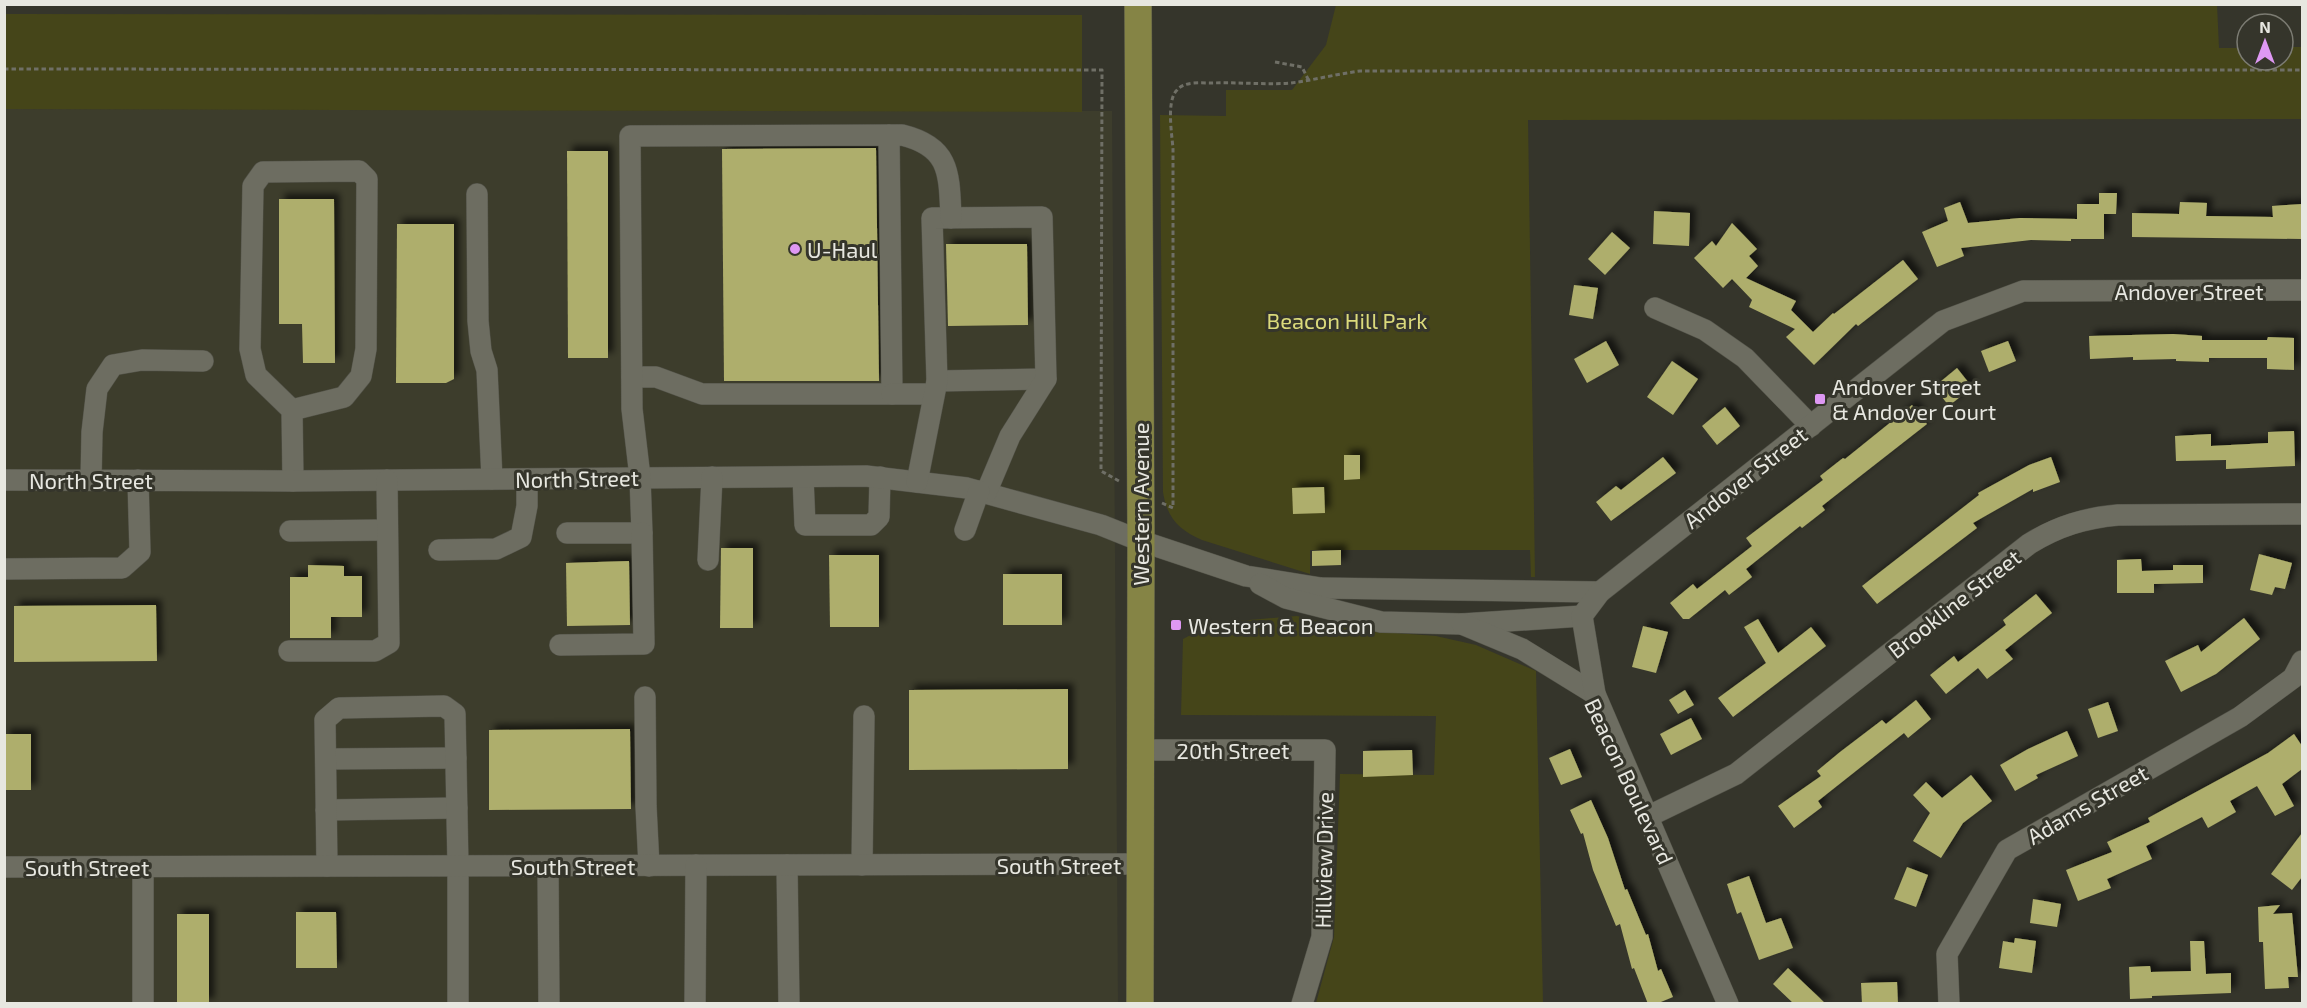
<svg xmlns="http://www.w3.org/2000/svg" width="2307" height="1008" viewBox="0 0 2307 1008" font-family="'Exo 2',sans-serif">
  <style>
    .built { fill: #3d3d2c }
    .green { fill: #454519 }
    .building { fill: #aeae6c; filter: url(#shadow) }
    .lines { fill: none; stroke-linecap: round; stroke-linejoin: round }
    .minor-casing { stroke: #525248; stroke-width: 22 }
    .major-casing { stroke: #525248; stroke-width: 28 }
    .path { stroke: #6f6f66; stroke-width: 3; stroke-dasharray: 4.5 3; stroke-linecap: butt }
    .minor { stroke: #6d6d61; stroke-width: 21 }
    .major { stroke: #858445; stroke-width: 27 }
    .poi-dot { fill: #de98f3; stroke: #35352b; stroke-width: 2 }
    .labels { text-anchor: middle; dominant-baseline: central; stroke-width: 6; stroke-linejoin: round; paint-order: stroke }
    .poi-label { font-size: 22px; fill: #e7e7e0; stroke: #35352b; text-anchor: start }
    .street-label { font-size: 22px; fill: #e7e7e0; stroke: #35352b }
    .park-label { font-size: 22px; fill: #dbda7b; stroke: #35352b }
  </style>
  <defs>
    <filter id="shadow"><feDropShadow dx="5.5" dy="-5.5" stdDeviation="3" flood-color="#0009"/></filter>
  </defs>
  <rect width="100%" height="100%" fill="#35352b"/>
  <polygon class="built" points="5,109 1112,111 1118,1003 5,1004"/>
  <g class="green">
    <path d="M2217 4 2219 48H2247V60H2283V47H2302V119L1528 120 1535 577H1531L1530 550H1310V574L1202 540C1179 530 1167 518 1163 492L1160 115 1226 116V90H1292L1326 45 1336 5Z"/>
    <polygon points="5,14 1082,15 1082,112 5,109"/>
    <polygon points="1297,616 1356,630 1436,636 1476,645 1536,671 1543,1003 1316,1003 1334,937 1340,774 1434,775 1436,716 1181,715 1183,639 1214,623"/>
  </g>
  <g class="building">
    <polygon points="876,148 879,381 724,381 722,149"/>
    <polygon points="567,151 608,151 608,358 568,358"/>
    <polygon points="2099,193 2117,193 2116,214 2104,214 2104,239 2071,239 2071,241 2031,240 1961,248 1964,256 1937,267 1922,232 1948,221 1944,208 1960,202 1968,223 2020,218 2077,219 2077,204 2099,204"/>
    <polygon points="279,199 334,199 335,363 303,363 302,324 279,324"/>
    <polygon points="2180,202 2207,203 2206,216 2273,217 2272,206 2302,204 2302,239 2132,237 2132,213 2179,214"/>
    <polygon points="1654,211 1690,213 1689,246 1653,244"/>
    <polygon points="1732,223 1757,249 1749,256 1758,266 1746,278 1796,301 1791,310 1813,332 1833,313 1834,314 1903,260 1918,279 1858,326 1856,324 1814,365 1786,337 1795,329 1749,307 1752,300 1732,279 1723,288 1694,258 1712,241 1716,246"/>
    <polygon points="397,224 454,224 454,379 446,383 396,383"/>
    <polygon points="1612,232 1630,248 1605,275 1588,259"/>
    <polygon points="946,244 1027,244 1028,325 948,326"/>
    <polygon points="1574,285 1598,288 1593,319 1569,315"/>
    <polygon points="2173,334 2202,336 2202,340 2267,340 2268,337 2294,338 2294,370 2267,369 2267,358 2209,358 2209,362 2176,361 2176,359 2133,360 2133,357 2090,359 2089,336"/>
    <polygon points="1606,341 1619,365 1587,383 1574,359"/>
    <polygon points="2008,341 2016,361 1989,372 1981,351"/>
    <polygon points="1672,361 1698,379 1673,415 1647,397"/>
    <polygon points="1957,368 1972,387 1949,406 1934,387"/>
    <polygon points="1912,405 1927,424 1822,506 1825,510 1802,528 1800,526 1746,569 1752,577 1729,595 1725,590 1689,619 1683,619 1670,603 1693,584 1697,589 1752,546 1746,538 1823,480 1820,476 1843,458 1845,459"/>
    <polygon points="1725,407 1740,426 1717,445 1702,426"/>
    <polygon points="2294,431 2295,466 2226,469 2226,460 2176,461 2175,436 2211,434 2211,446 2268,443 2268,432"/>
    <polygon points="1344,455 1360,455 1360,479 1344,480"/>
    <polygon points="1663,457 1676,473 1611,521 1596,502 1616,486 1621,490"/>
    <polygon points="2051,457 2060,482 2033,492 2033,489 1973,523 1977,528 1877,604 1862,586 1979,495 1978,493 2029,465"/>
    <polygon points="1324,487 1325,513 1293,514 1292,488"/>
    <polygon points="721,548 753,548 753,628 720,628"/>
    <polygon points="1341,550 1341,565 1312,566 1312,551"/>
    <polygon points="2259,554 2292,563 2285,589 2275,587 2272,595 2250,590"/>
    <polygon points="829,555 879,555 879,627 830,627"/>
    <polygon points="2141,559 2142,571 2173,570 2173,565 2203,565 2203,583 2154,584 2154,593 2117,593 2117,560"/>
    <polygon points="629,561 630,625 567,626 566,563"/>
    <polygon points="308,565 344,566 344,576 362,576 362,617 331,617 331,638 290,638 290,577 308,577"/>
    <rect x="1003" y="574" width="59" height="51"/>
    <polygon points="2036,594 2052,613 2005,650 2013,659 1987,679 1978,668 1946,694 1930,675 1954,656 1958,662 2006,625 2003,620"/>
    <polygon points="156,605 157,661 14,662 14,606"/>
    <polygon points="2244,618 2260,639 2216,674 2181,692 2165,661 2198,645 2201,652"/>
    <polygon points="1758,619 1778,653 1811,627 1826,646 1733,717 1718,698 1766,663 1744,627"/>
    <polygon points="1643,626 1668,632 1656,673 1632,667"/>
    <polygon points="1068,689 1068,769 909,770 909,690"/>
    <polygon points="1685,690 1694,705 1678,714 1669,700"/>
    <polygon points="1916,700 1931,719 1908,738 1904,733 1818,801 1822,807 1794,828 1778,806 1821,776 1817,771 1840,752 1882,720 1886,724"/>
    <polygon points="2108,702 2118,731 2098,738 2088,709"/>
    <polygon points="1691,718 1702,739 1671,755 1660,734"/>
    <polygon points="630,729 631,809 489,810 489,730"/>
    <polygon points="2067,731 2078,756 2036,775 2038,778 2015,791 2000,765 2028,749"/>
    <rect x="4" y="734" width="27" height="56"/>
    <polygon points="2294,734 2302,746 2302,769 2282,784 2294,806 2275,816 2257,786 2230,801 2236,812 2208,828 2202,817 2146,846 2152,859 2107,879 2111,888 2078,901 2066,870 2112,852 2107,842 2150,822 2148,818 2268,753"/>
    <polygon points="1570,749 1582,777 1561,785 1549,758"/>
    <polygon points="1412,750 1413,775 1363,777 1363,751"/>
    <polygon points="1971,775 1992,801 1963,823 1941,858 1913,841 1930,813 1913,795 1926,782 1942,798"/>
    <polygon points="1591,800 1608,838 1625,890 1627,889 1646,935 1648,934 1658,971 1661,969 1673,997 1656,1004 1648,1004 1634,968 1632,969 1620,924 1616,926 1593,870 1583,833 1581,834 1570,810"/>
    <polygon points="2302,833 2302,877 2292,890 2271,874"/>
    <polygon points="1907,867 1928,875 1916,907 1894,899"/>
    <polygon points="1749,876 1766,923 1781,918 1793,948 1759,960 1741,912 1737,914 1727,884"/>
    <polygon points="2033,899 2061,904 2057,927 2030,923"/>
    <polygon points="2280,905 2273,914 2292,913 2298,977 2288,977 2289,988 2265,989 2263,942 2259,942 2258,907"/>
    <polygon points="296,912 336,912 337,968 296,968"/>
    <rect x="177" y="914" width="32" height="90"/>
    <polygon points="2015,938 2036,941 2032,973 1999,968 2003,941 2014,943"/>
    <polygon points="2190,941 2204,941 2206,974 2231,973 2231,993 2152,996 2152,998 2130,999 2129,967 2150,966 2151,972 2191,971"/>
    <polygon points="1788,968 1826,1004 1794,1004 1773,984"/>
    <polygon points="1897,982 1898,1004 1862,1004 1861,983"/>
  </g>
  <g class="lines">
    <defs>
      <g id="minor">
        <polyline points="477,194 478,321 481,351 487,370 492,479"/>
        <polyline points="1655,308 1705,330 1745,358 1811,426"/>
        <polyline points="632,377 656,377 702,394 892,394 889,135"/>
        <polyline points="937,381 1046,379"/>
        <polyline points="892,394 934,394"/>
        <polyline points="292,410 344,397 361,376 366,349 367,179 359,171 263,172 253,186 250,349 256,375 292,410 293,481"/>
        <polyline points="803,477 805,525 871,525 879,517 880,477"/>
        <polyline points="4,480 293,481 866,476 967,488 1101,525 1141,541 1246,576 1321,588 1600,592"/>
        <polyline points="91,480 92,432 97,389 113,365 142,360 203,361"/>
        <polyline points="917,482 937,381 932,218 1042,217 1046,379 1010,436 986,493"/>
        <polyline points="965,530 979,491"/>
        <polyline points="290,531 387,530"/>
        <path d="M567 533H642L640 477 632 409 630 136 902 135C951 147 949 174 951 218"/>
        <polyline points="439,550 496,549 521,537 527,506 527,479"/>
        <polyline points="708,560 712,477"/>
        <polyline points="4,569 122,568 140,552 138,480"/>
        <polyline points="1260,584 1286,598 1381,622 1462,624 1582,616"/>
        <polyline points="1462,624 1522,649 1595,694 1728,1004"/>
        <polyline points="560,645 644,644 642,533"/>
        <polyline points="289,651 375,651 389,643 387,480"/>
        <polyline points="1595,694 1582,616 1600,592 1943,321 2023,291 2302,290"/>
        <polyline points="645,697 646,806 649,866"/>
        <polyline points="1141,750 1325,750 1322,937 1302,1004"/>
        <polyline points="326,759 456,758"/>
        <polyline points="326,810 457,808"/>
        <path d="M1649 816 1736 774 2029 544C2058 526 2085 518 2118 515L2302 514"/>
        <polyline points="787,865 789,1004"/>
        <polyline points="862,865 864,716"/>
        <polyline points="327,866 325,720 339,708 444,706 455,714 458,866 458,1004"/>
        <polyline points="548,866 549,1004"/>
        <polyline points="4,867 1141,864"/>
        <polyline points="143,1004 143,867"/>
        <polyline points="695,1004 696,865"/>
        <polyline points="1949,1004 1947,954 2007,850 2240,717 2293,678 2302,661"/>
      </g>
      <polyline id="major" points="1138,4 1141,541 1140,1004"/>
    </defs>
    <use href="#minor" class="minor-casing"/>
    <use href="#major" class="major-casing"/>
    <g class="path">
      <polyline points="1275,62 1302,67 1309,81"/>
      <polyline points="4,69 1102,70 1101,471 1119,481"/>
      <path d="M1162 503 1173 508V149C1172 134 1166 101 1177 90 1184 81 1202 83 1212 83 1238 82 1265 85 1291 83 1314 80 1337 74 1360 71L2302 70"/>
    </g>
    <use href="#minor" class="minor"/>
    <use href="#major" class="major"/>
  </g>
  <g class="poi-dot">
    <circle cx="795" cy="249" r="6"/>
    <rect x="1814" y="393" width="12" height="12" rx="3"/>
    <rect x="1170" y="619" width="12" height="12" rx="3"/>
  </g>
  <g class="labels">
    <g class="poi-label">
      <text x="807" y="249">U-Haul</text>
      <text x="1832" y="386">Andover Street<tspan x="1832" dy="25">&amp; Andover Court</tspan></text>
      <text x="1188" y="625">Western &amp; Beacon</text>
    </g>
    <g class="street-label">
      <text x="2189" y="291">Andover Street</text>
      <text transform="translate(1745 477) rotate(-38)">Andover Street</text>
      <text transform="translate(577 478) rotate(-1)">North Street</text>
      <text x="91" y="480">North Street</text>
      <text transform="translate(1140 504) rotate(-90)">Western Avenue</text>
      <text transform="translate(1954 603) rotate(-38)">Brookline Street</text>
      <text x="1233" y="750">20th Street</text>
      <text transform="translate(1630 781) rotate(65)">Beacon Boulevard</text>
      <text transform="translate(2087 804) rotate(-30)">Adams Street</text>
      <text transform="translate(1323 860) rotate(-89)">Hillview Drive</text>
      <text x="1059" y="865">South Street</text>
      <text x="573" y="866">South Street</text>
      <text x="87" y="867">South Street</text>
    </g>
    <g class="park-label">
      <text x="1347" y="320">Beacon Hill Park</text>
    </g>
  </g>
  <rect width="2307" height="1008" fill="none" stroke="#e7e7e0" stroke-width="12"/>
  <g transform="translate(2265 42)"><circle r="28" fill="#35352b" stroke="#7c7c73" stroke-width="1.5"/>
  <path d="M0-4.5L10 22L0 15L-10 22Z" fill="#de98f3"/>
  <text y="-9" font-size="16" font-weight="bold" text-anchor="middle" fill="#e7e7e0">N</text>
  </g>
</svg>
